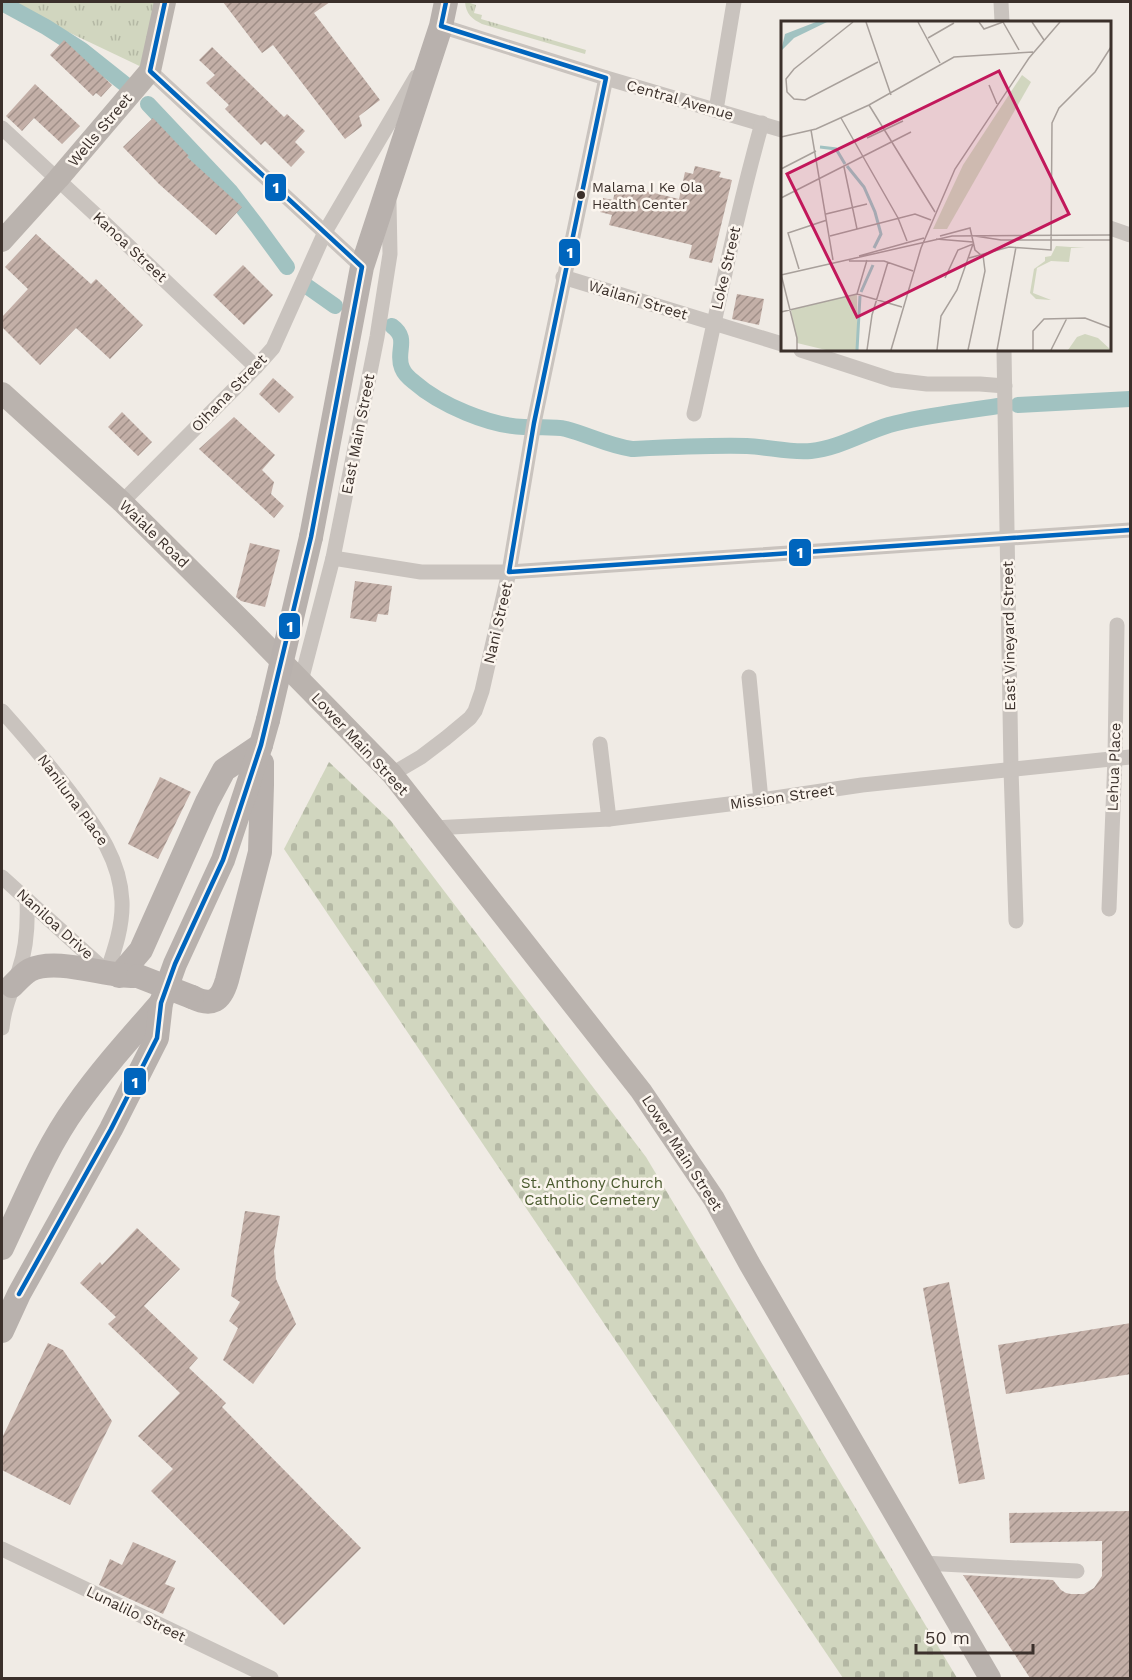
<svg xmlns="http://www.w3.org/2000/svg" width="1132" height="1680" viewBox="0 0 1132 1680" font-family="'Work Sans',sans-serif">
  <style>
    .grass { fill: url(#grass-tufts) }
    .cemetery { fill: url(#cemetery-stones) }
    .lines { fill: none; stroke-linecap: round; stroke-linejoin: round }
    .canal { stroke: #a1c2c1; stroke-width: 16 }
    .building { fill: url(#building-hatch) }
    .street { stroke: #c9c3be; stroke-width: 15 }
    .secondary { stroke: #bab3ae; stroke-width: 22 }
    .primary { stroke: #b8b1ad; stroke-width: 24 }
    .primary-bridge { stroke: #b8b1ad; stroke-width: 24 }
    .bus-1-casing { stroke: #fbf5ee; stroke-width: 9 }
    .bus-1 { stroke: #0065bd; stroke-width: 4.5 }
    .bus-dot { fill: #3b302b; stroke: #fbf5ee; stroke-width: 2 }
    .labels { text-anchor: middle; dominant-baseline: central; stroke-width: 5; stroke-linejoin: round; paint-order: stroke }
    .bus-label { font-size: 14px; fill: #3b302b; stroke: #fbf5ee; text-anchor: start }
    .street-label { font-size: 15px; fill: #3b302b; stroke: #fbf5ee }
    .park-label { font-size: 15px; fill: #4a5a2e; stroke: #fbf5ee }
    .inset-river { fill: none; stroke: #a1c2c1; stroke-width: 3 }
    .inset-road { fill: none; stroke: #a8a09b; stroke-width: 1.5 }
    .view { fill: #c2185b; fill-opacity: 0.15; stroke: #c2185b; stroke-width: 3 }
    .inset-edge { fill: none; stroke: #3b302b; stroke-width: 3 }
    .line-badge { stroke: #fbf5ee; stroke-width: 2 }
    .badge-label { font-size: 16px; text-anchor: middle; font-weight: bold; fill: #fff }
  </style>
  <defs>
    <pattern id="grass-tufts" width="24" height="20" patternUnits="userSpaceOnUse" patternTransform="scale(1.5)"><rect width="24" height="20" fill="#d1d6bf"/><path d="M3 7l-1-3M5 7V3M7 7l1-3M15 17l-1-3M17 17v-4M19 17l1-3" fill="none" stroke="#b4b8a4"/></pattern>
    <pattern id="cemetery-stones" width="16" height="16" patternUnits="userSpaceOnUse" patternTransform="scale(1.5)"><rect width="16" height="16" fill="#d1d6bf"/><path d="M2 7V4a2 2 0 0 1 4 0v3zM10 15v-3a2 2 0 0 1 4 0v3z" fill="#b4b8a4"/></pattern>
    <pattern id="building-hatch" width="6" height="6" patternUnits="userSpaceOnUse" patternTransform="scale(1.5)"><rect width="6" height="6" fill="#c3afa7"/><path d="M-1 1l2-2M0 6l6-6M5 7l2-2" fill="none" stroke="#a08f88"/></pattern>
  </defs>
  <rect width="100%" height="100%" fill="#f0ebe5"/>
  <g class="grass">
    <polygon points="5,2 165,2 150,71"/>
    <path d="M465 2H470V3L476 5 474 13 482 15 481 19 586 50 585 54 482 24C472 19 466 14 465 2Z"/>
  </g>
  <polygon class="cemetery" points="329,762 391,821 646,1157 957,1678 843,1678 284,849"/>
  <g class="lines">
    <g class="canal">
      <polyline points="2,3 46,27 82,50 126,85"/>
      <polyline points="148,104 230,191 257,226 287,267"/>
      <polyline points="308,287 335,306"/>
      <path d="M392 326C410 339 395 352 402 368 404 373 410 379 414 382 440 405 490 426 524 427 538 428 553 426 566 429 589 435 609 446 632 449 671 447 709 445 747 446 769 447 790 453 811 451 839 448 863 433 889 425 925 415 961 412 998 406"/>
      <polyline points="1018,405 1130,399"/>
    </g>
  </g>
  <g class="building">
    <polygon points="223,2 330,2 314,13 380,100 359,116 362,126 345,139 273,45 262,53"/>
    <polygon points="64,40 112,85 101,97 96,93 93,96 50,55"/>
    <polygon points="212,47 284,117 287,114 305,131 295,142 305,152 291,167 265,141 261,145 225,109 229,105 206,83 215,75 199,60"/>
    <polygon points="35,84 80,126 62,144 34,118 22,131 6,116"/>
    <polygon points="153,118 189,156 187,157 242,207 216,235 159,184 123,147"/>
    <polygon points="695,166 721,172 719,177 732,180 712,263 689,258 692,245 609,225 612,215 600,212 603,198 613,200 617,184 679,199 685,172 693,174"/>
    <polygon points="36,234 91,284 96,279 143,325 110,359 76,328 40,365 2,327 2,317 28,289 5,267"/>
    <polygon points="243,265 273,295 244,325 213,295"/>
    <polygon points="737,294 764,299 759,325 732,319"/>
    <polygon points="273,378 294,397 279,413 259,394"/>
    <polygon points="122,412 152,442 138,456 108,427"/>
    <polygon points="234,417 275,455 262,470 274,482 271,494 284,506 274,518 199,449"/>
    <polygon points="250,543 280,550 265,607 241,601 236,597"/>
    <polygon points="355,581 392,586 388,615 378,614 376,622 350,618"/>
    <polygon points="160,777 191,792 158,859 128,844"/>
    <polygon points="245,1211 280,1216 274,1251 276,1279 296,1324 253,1384 223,1360 238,1328 229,1321 240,1302 231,1296"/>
    <polygon points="137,1228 180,1269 144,1306 198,1358 189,1368 226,1403 222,1407 361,1548 284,1625 151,1491 173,1469 138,1436 180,1393 108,1324 116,1317 80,1283 100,1262 102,1265"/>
    <polygon points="949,1282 985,1479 959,1484 923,1288"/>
    <polygon points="1131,1323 1131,1374 1006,1394 998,1345"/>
    <polygon points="48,1343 63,1350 112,1421 70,1505 2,1470 2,1438"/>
    <polygon points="1131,1511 1131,1678 1030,1678 963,1575 1053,1580 1061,1590 1066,1593 1071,1594 1084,1594 1094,1588 1102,1576 1102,1541 1010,1543 1009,1513"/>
    <polygon points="133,1542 176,1561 165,1584 175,1588 163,1614 99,1585 110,1559 122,1565"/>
  </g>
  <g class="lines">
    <g class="street">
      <polyline points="1001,2 1002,22"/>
      <polyline points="441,26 606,78 782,130"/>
      <polyline points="150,71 362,267"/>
      <polyline points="716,110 734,2"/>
      <polyline points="2,128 96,215 256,367"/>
      <polyline points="1110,228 1130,235"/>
      <polyline points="563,277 782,344"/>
      <polyline points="801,350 893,380 927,384 980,384 1005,386"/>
      <polyline points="1004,350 1011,769 1016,921"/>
      <path d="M694 414C716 317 735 219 762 123"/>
      <polyline points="122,502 256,367 273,348 325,232 416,77"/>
      <polyline points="333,558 421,572 509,572 1130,530"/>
      <polyline points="749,677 761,800"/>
      <polyline points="301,681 333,558 377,337 390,254 389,202"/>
      <path d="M2 711C27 739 52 768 75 799 98 830 120 860 122 901 123 925 115 949 107 972L2 877"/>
      <polyline points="600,744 609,819"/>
      <polyline points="392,774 421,757 446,738 470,718 475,711 482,691 509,572 534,423 606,78"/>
      <polyline points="433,828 609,819 761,800 862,785 1130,757"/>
      <polyline points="1109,909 1115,758 1117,625"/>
      <path d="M2 1028C4 1007 12 990 19 970 27 947 28 924 27 900"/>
      <polyline points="2,1549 271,1678"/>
      <polyline points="923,1563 1077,1571"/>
    </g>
    <g class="secondary">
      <polyline points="2,241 58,179 150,71 165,2"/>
      <polyline points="2,393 122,502 243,622 392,774 641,1091 714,1199 749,1263 990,1678"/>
    </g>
    <g class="primary">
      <polyline points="311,537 362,267 441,26 446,2"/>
      <polyline points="119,976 141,950 207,802 224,770 261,745"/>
      <path d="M12 986C18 980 23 974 30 970 56 957 105 976 134 976"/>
      <path d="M192 997C212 1007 221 1001 227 980L260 852 262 785V763"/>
      <path d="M2 1248C25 1200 45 1149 76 1106 102 1069 132 1036 161 1003"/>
      <polyline points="2,1331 19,1294 111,1129 157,1038 161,1003 175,964 223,860 261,745 268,720"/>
    </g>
    <g class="primary-bridge">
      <polyline points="268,720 311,537"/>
      <polyline points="138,976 192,997"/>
    </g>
    <defs>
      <g id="bus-1">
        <polyline points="446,2 441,26 606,78 534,423 509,572 1130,530"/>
        <polyline points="19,1294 111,1129 157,1038 161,1003 175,964 223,860 261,745 311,537 362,267 150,71 165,2"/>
      </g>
    </defs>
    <use href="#bus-1" class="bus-1-casing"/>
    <use href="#bus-1" class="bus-1"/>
  </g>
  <circle class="bus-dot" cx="581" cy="195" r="5"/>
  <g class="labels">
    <g class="bus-label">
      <text x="592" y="187">Malama I Ke Ola<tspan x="592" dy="17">Health Center</tspan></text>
    </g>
    <g class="street-label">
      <text transform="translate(680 100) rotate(16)">Central Avenue</text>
      <text transform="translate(100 130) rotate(-50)">Wells Street</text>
      <text transform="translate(130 247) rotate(43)">Kanoa Street</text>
      <text transform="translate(726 268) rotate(-77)">Loke Street</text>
      <text transform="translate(638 300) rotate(17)">Wailani Street</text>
      <text transform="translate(229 393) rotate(-46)">Oihana Street</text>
      <text transform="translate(358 434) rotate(-79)">East Main Street</text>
      <text transform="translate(154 534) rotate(44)">Waiale Road</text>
      <text transform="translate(498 623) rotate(-77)">Nani Street</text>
      <text transform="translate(1009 636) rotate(-91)">East Vineyard Street</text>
      <text transform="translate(360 744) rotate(47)">Lower Main Street</text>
      <text transform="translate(1114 767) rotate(-88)">Lehua Place</text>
      <text transform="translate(782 797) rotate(-8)">Mission Street</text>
      <text transform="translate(73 800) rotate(54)">Naniluna Place</text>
      <text transform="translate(55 924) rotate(42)">Naniloa Drive</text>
      <text transform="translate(682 1153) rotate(57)">Lower Main Street</text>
      <text transform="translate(136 1614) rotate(26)">Lunalilo Street</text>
    </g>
    <g class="park-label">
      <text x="592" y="1183">St. Anthony Church<tspan x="592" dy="17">Catholic Cemetery</tspan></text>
    </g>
  </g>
  <g transform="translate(781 21)">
    <rect width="330" height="330" fill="#f0ebe5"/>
    <path d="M275 225 304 227H290L288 241 270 240 256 247 252 272 270 279 255 278 249 272 253 248 264 240V236L270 235ZM76 273V329H45L16 322 10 289ZM304 313 317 317 330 329H287L296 316Z" fill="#d1d6bf"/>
    <path d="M241 54 250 61 166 208H152L182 144Z" fill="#d1d6bf"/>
    <path d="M35 1H46L13 17 0 30 4 13Z" fill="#a1c2c1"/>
    <path class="inset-river" d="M39 126 55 128 64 143M66 145 83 166 94 191 100 213 93 227M80 271 92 244M76 329 79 275"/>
    <path class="inset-road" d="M72 1 13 48 5 58 6 71 13 78 24 79 97 41M85 1 110 74M137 1 159 42M198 1 203 8 222 1M222 1 238 29M251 1 263 19M147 17 173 2M208 64 216 83M88 84 154 191M60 97 117 197 126 220M30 109 52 239M0 116 35 108 88 84 173 36 252 31M86 117 122 100M63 146 76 208M0 148 35 130M0 177 130 111M45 193 86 183M49 215 134 193 150 199M159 215 189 207 194 229 200 234M194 215 220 219H330M155 218 192 221M78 235 143 217M188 237 228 226 270 229 271 102 278 87 314 51 330 26M68 240H103L132 250M18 248 7 212 46 199M0 253 16 317V329M0 254 171 215 330 214M76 273 86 239M0 291 76 273 121 286M86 329 91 294 107 241M110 329 140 227 174 148 248 37 279 1M156 329 160 295 176 269 192 223 177 229 164 257M187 329 204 250 202 234M216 329 235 226M252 329V310L263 298 304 297 330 307M270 329 286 297"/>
    <path class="view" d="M218 50 288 193 76 296 6 153Z"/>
    <rect width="330" height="330" class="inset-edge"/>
  </g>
  <g class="line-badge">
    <rect x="264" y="173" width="23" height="29" rx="6" fill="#0065bd"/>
    <rect x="558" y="238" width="23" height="29" rx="6" fill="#0065bd"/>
    <rect x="788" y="538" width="24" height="29" rx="6" fill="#0065bd"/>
    <rect x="278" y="612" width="23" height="28" rx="6" fill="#0065bd"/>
    <rect x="123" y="1067" width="24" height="29" rx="6" fill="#0065bd"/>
  </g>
  <g class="badge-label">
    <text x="276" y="193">1</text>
    <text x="570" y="258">1</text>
    <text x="800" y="558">1</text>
    <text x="290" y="632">1</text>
    <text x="135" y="1088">1</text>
  </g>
  <rect width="1132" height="1680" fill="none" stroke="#3b302b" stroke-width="6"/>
  <path d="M916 1644v9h117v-9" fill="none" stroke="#3b302b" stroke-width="3"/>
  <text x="925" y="1644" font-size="18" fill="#3b302b" stroke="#fbf5ee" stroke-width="4.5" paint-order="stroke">50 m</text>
</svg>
